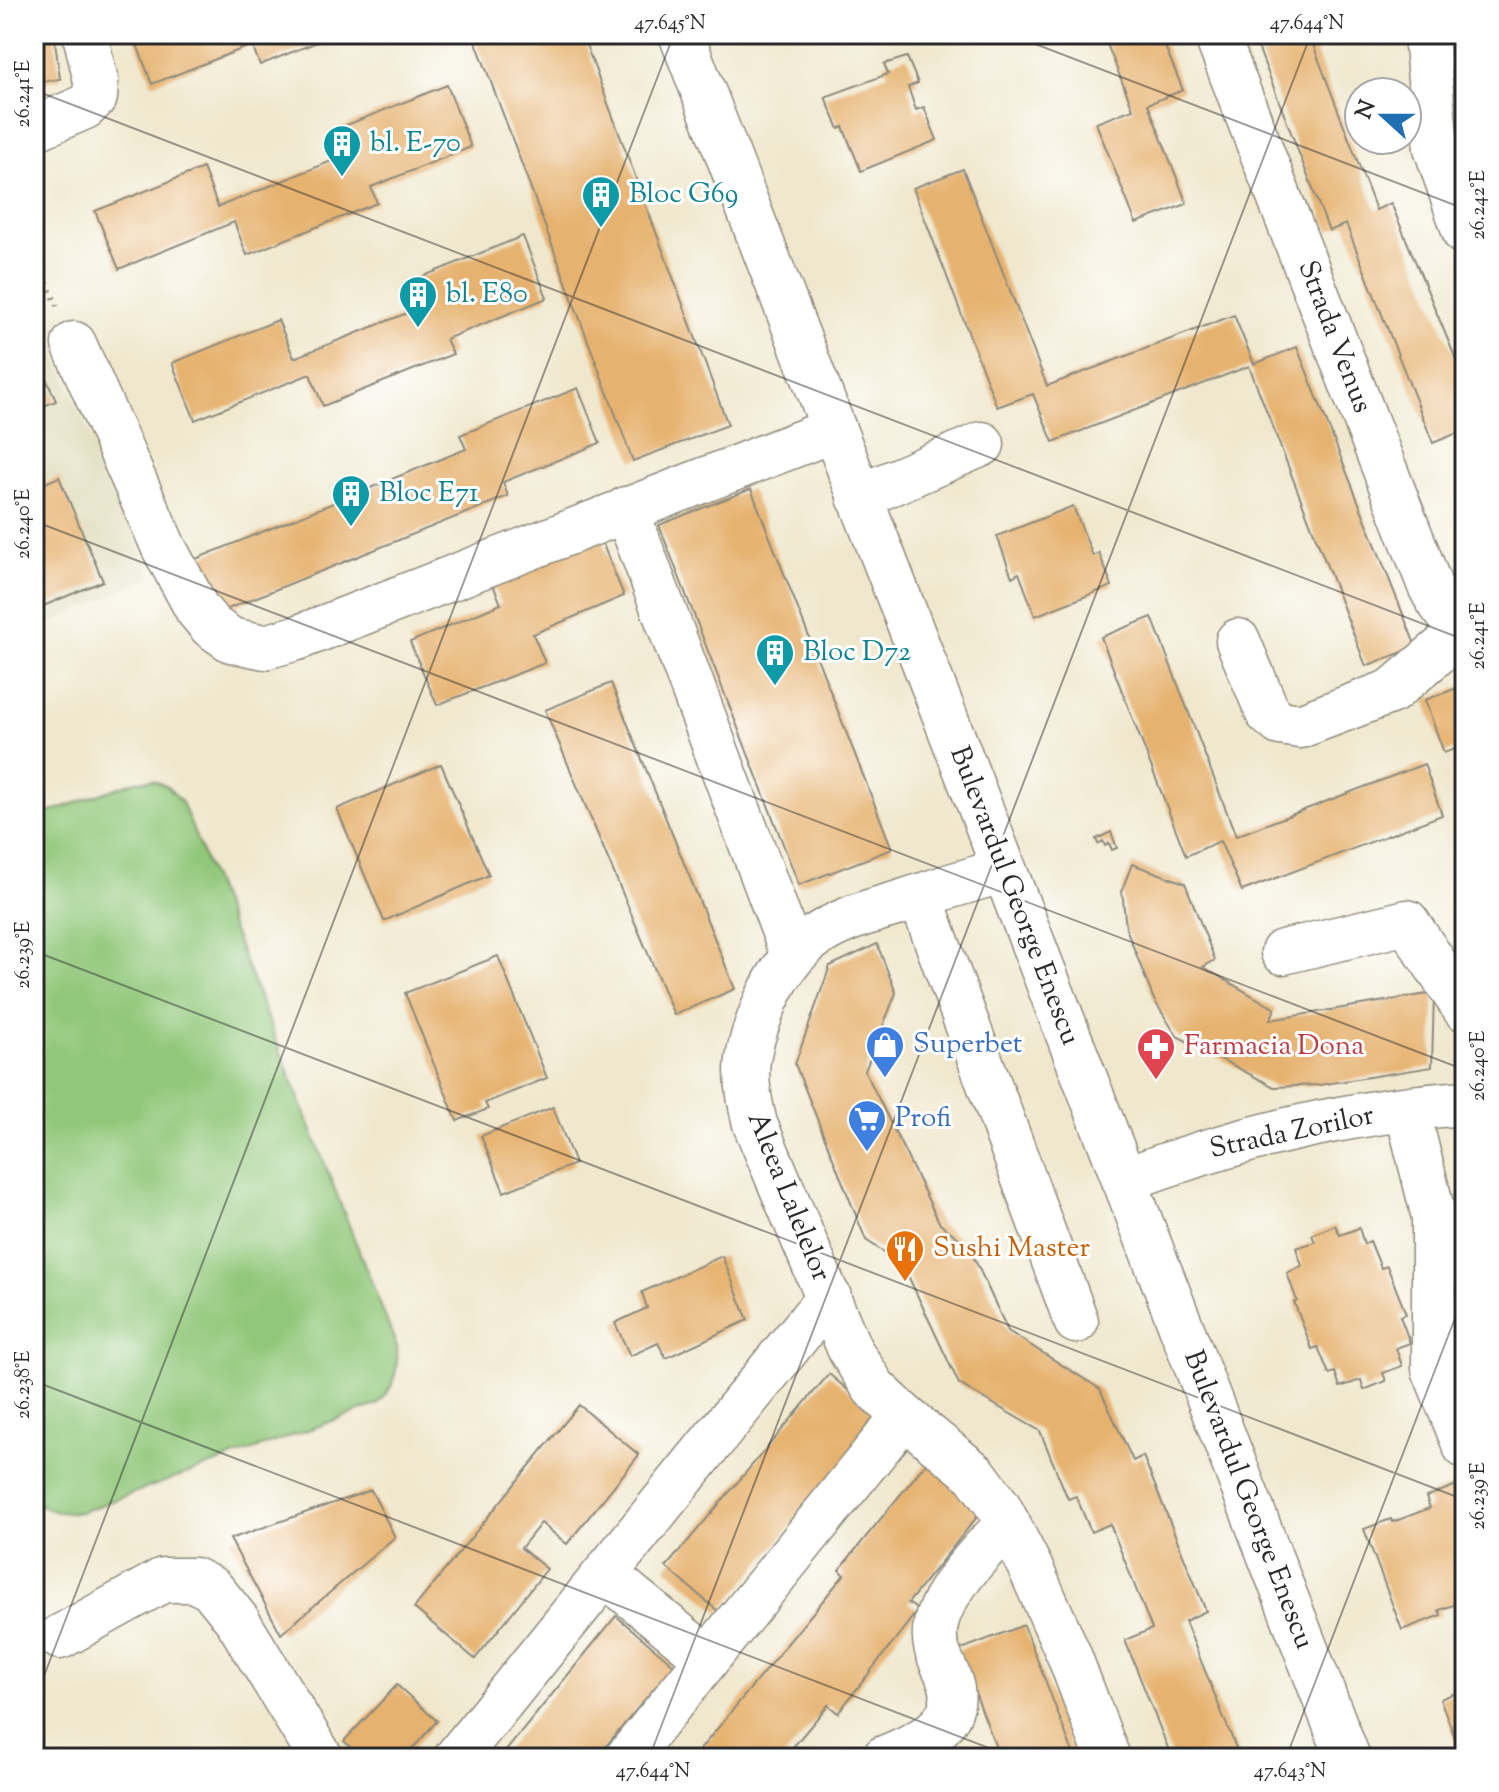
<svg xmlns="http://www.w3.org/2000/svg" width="1499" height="1792" viewBox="0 0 1499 1792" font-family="'Sorts Mill Goudy',serif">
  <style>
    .built { fill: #e0dcbb }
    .green { fill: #91c779; stroke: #5e7952; stroke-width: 2 }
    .building { fill: #e6b26f }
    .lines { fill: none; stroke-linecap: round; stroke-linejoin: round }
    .minor-casing { stroke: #8e8a7c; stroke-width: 47 }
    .major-casing { stroke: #8e8a7c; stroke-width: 47 }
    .path { stroke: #8e8a7c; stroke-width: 5; stroke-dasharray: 2 6; stroke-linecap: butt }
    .minor { stroke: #fff; stroke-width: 44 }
    .major { stroke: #fff; stroke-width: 44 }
    .ticks { fill: none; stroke: #2b2b2b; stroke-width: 2; stroke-opacity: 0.45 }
    .labels { text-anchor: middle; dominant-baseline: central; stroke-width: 6; stroke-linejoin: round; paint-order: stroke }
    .culture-label { font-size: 28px; fill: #0d838f; stroke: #fff; text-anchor: start }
    .street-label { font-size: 28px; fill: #2b2b2b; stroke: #fff }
    .shop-label { font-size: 28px; fill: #366cbe; stroke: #fff; text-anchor: start }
    .health-label { font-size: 28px; fill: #be3a42; stroke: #fff; text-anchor: start }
    .food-label { font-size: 28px; fill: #c56008; stroke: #fff; text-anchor: start }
    .neatline { fill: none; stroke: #2b2b2b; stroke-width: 3 }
    .ticks-label { font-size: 20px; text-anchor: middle; fill: #2b2b2b }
  </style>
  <rect width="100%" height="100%" fill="#fff"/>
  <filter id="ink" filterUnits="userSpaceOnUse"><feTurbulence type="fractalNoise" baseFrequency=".0125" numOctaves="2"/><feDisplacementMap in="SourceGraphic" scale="16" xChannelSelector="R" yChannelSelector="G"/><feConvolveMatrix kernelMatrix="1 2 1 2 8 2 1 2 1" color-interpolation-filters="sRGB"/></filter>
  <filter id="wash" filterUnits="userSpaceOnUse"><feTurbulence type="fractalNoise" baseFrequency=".006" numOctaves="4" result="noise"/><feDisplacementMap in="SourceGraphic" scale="32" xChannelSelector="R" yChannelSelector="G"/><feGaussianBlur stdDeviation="1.8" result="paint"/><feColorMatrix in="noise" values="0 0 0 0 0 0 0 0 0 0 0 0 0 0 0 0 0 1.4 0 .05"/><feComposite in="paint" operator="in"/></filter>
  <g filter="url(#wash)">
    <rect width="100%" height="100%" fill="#f0e8ce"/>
    <polygon class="built" points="34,306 152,577 34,630"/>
    <path class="green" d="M153 780 168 787 182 802 397 1347C398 1372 395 1387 377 1405L81 1512C62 1514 49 1513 34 1500V818L136 781Z"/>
    <g id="blocks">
      <g class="building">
        <polygon points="34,34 54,34 60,79 34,83"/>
        <polygon points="133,34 337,34 260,65 252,45 152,84"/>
        <polygon points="473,34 582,34 728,425 633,461"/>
        <polygon points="1103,34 1160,34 1183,90 1148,104 1187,204 1136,223 1096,123 1133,109"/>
        <polygon points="1253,34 1309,34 1376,210 1391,203 1465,381 1465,430 1433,443 1346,224 1329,231"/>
        <polygon points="1459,34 1465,34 1465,145 1462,145"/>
        <polygon points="907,57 918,83 908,87 916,110 924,107 937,140 861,171 843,127 839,129 825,97 888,74 884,64"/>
        <polygon points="447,85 471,147 371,187 377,203 247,255 234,222 119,269 95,211 203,168 218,207 339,158 329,132"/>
        <polygon points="963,169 1047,386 1234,315 1254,364 1297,347 1416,647 1366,666 1249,366 1053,442 1033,394 997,407 913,188"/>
        <polygon points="523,236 547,298 446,339 453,354 323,406 310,374 195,420 172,363 278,320 294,358 415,310 404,284"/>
        <polygon points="34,351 56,401 34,410"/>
        <polygon points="578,388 600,443 503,482 508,496 215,614 193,560 466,449 460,435"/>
        <polygon points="59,477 103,581 34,610 34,488"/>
        <polygon points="751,489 892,849 799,885 659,525"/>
        <polygon points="1073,506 1093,556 1099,553 1112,586 1035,616 1019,573 1012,577 997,536"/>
        <polygon points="597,530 624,596 533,634 545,663 437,705 410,642 501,604 489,575"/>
        <polygon points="1152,617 1236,836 1424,764 1442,815 1242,891 1220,841 1186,856 1101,637"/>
        <polygon points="611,683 735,989 674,1015 545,710"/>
        <polygon points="1465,685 1465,745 1444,753 1425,700"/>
        <polygon points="441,764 489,875 384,921 337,809"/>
        <polygon points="1111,832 1117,848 1112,850 1109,843 1105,846 1103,841 1098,844 1096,839"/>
        <polygon points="1132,864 1185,883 1215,960 1203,967 1275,1009 1270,1020 1434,993 1432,1067 1319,1085 1274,1087 1177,1036 1154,1000 1126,928 1122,890"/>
        <polygon points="877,944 896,993 865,1071 940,1224 968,1245 1008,1331 1100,1389 1133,1461 1143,1456 1206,1611 1185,1621 1240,1758 1172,1758 1125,1640 1152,1629 1110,1524 1091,1532 1076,1496 1068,1499 1040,1431 959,1384 903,1265 866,1240 795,1064 830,966"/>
        <polygon points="498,956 547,1078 485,1103 488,1109 457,1121 405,993"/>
        <polygon points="553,1107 575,1164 504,1192 481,1136"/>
        <polygon points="1335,1225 1340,1235 1359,1228 1364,1244 1370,1241 1381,1268 1387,1266 1406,1314 1400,1316 1410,1343 1396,1348 1402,1366 1383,1373 1386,1381 1364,1390 1361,1380 1340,1387 1335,1372 1329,1374 1318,1347 1312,1349 1294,1302 1297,1301 1287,1273 1302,1266 1296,1248 1315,1242 1312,1235"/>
        <polygon points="722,1256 748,1320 666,1358 658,1343 630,1356 615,1323 647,1308 642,1292"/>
        <polygon points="829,1374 882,1419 719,1612 666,1567"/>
        <polygon points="579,1405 639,1455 567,1544 541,1523 521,1548 547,1569 475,1659 414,1608"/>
        <polygon points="931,1457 989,1502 908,1603 918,1610 838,1713 828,1705 784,1758 693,1758 844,1575 839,1570"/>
        <polygon points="1464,1482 1465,1601 1439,1610 1441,1615 1402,1630 1364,1529 1391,1519 1393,1522 1430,1508 1426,1497"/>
        <polygon points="371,1490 395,1537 281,1634 230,1539"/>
        <polygon points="616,1616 674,1665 596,1758 500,1758"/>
        <polygon points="1024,1625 1075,1758 1000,1758 959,1650"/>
        <polygon points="397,1685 437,1721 404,1758 362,1758 344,1741"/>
        <polygon points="1465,1689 1465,1758 1463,1758 1440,1699"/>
      </g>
    </g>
  </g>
  <g filter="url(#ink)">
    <use href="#blocks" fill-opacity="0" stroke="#8e8a7c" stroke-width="2"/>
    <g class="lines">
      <defs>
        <g id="minor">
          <path d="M1216 34 1430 586C1439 604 1449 618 1465 630"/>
          <polyline points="1426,34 1436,148 1465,233"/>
          <polyline points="34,129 85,107 95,97 96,81 85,34"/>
          <polyline points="74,344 164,548 197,609 211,626 231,640 265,647 297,638 833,430"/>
          <polyline points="859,497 982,444"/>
          <polyline points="626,509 793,956"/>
          <polyline points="1238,641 1268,713 1280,723 1300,726 1392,691 1464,630"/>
          <path d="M1004 870C969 880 934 891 899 903 868 912 835 921 809 941 788 957 771 987 762 1011 744 1057 743 1077 755 1124L850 1350 874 1388 904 1416 975 1474 999 1507 1030 1567 1069 1655 1108 1758"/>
          <polyline points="920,896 1076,1321"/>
          <polyline points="1283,952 1407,922 1465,1009"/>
          <polyline points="1407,1109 1434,1217 1434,1369 1465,1446"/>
          <path d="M1124 1180C1233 1139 1349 1111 1465 1103"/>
          <polyline points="606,1575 707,1658"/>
          <polyline points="60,1637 163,1580 194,1580 212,1589 237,1620 321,1758"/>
          <polyline points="456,1758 829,1297"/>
          <polyline points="627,1758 904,1416"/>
          <path d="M884 1758C913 1746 958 1729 952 1689 948 1667 930 1652 936 1624 942 1591 985 1547 1008 1524"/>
        </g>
        <polyline id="major" points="681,34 1348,1758"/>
      </defs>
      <use href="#minor" class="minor-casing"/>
      <use href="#major" class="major-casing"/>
      <polyline class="path" points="34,253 59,310"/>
      <use href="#minor" class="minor"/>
      <use href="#major" class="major"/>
    </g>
  </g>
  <path class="ticks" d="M1009 34 1465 209M34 43 37 34M34 90 1465 640M34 521 1465 1070M34 951 1465 1500M34 1381 1015 1758M34 1702 674 34M649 1758 1311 34M1286 1758 1465 1292"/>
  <defs>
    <symbol id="building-pin" viewBox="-11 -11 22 30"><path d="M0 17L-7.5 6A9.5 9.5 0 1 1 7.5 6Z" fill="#0f9aa8" stroke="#fff"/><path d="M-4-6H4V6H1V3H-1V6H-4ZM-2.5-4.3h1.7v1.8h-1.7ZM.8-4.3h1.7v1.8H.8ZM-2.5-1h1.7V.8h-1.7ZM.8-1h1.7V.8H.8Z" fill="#fff"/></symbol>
    <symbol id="shop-pin" viewBox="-11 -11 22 30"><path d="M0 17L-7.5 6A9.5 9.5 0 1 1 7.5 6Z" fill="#3f7fe0" stroke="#fff"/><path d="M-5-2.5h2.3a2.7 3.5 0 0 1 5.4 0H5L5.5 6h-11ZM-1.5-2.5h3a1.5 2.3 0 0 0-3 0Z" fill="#fff"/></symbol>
    <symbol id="pharmacy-pin" viewBox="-11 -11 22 30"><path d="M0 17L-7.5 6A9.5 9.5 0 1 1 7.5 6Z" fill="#e0444e" stroke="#fff"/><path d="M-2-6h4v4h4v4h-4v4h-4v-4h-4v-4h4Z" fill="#fff"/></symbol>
    <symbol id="supermarket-pin" viewBox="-11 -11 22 30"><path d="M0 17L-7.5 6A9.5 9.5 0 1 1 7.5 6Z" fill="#3f7fe0" stroke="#fff"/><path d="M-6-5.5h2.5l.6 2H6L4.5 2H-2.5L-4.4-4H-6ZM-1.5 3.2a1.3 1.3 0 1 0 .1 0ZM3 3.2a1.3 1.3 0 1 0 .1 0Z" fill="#fff"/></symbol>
    <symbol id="restaurant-pin" viewBox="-11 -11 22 30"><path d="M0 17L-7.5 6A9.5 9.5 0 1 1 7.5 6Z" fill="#e8710a" stroke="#fff"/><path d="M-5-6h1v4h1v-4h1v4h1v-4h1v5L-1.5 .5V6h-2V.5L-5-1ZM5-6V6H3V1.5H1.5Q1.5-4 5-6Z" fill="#fff"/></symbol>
  </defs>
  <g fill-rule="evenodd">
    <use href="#building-pin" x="320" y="122" width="44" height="60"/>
    <use href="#building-pin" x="579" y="173" width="44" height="60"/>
    <use href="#building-pin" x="396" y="273" width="44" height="60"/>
    <use href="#building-pin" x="329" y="472" width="44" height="60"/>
    <use href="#building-pin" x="753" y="631" width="44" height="60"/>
    <use href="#shop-pin" x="863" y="1023" width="44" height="60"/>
    <use href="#pharmacy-pin" x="1134" y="1025" width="44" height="60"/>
    <use href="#supermarket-pin" x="845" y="1097" width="44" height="60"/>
    <use href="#restaurant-pin" x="883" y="1227" width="44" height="60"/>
  </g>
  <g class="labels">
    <g class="culture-label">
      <text x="370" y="144">bl. E-70</text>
      <text x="629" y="195">Bloc G69</text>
      <text x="446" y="295">bl. E80</text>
      <text x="379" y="494">Bloc E71</text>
      <text x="803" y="653">Bloc D72</text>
    </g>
    <g class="street-label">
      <text transform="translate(1334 337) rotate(69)">Strada Venus</text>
      <text transform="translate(1014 896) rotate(69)">Bulevardul George Enescu</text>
      <text transform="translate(1292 1133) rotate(-12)">Strada Zorilor</text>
      <text transform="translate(788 1197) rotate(68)">Aleea Lalelelor</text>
      <text transform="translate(1248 1500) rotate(69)">Bulevardul George Enescu</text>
    </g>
    <g class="shop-label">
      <text x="913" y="1045">Superbet</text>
      <text x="895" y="1119">Profi</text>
    </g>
    <g class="health-label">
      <text x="1184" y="1047">Farmacia Dona</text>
    </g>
    <g class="food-label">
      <text x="933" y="1249">Sushi Master</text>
    </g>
  </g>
  <rect width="1499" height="1792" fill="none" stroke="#fff" stroke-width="88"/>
  <g transform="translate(1383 116) rotate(291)"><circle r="38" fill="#ffffff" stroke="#aaaaaa" stroke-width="2"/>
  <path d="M0-6L14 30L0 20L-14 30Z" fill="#1f6fb2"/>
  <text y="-12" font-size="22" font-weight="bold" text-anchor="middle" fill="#2b2b2b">N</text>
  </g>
  <rect x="44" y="44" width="1411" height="1704" class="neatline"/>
  <g class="ticks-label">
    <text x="670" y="29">47.645°N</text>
    <text x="1307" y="29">47.644°N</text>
    <text transform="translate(22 94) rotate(-90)" y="7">26.241°E</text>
    <text transform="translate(1477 205) rotate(-90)" y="7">26.242°E</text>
    <text transform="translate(22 524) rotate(-90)" y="7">26.240°E</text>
    <text transform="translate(1477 636) rotate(-90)" y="7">26.241°E</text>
    <text transform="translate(22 955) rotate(-90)" y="7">26.239°E</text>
    <text transform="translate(1477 1066) rotate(-90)" y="7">26.240°E</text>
    <text transform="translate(22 1385) rotate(-90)" y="7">26.238°E</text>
    <text transform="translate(1477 1496) rotate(-90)" y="7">26.239°E</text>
    <text x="653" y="1777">47.644°N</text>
    <text x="1290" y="1777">47.643°N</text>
  </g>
</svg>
